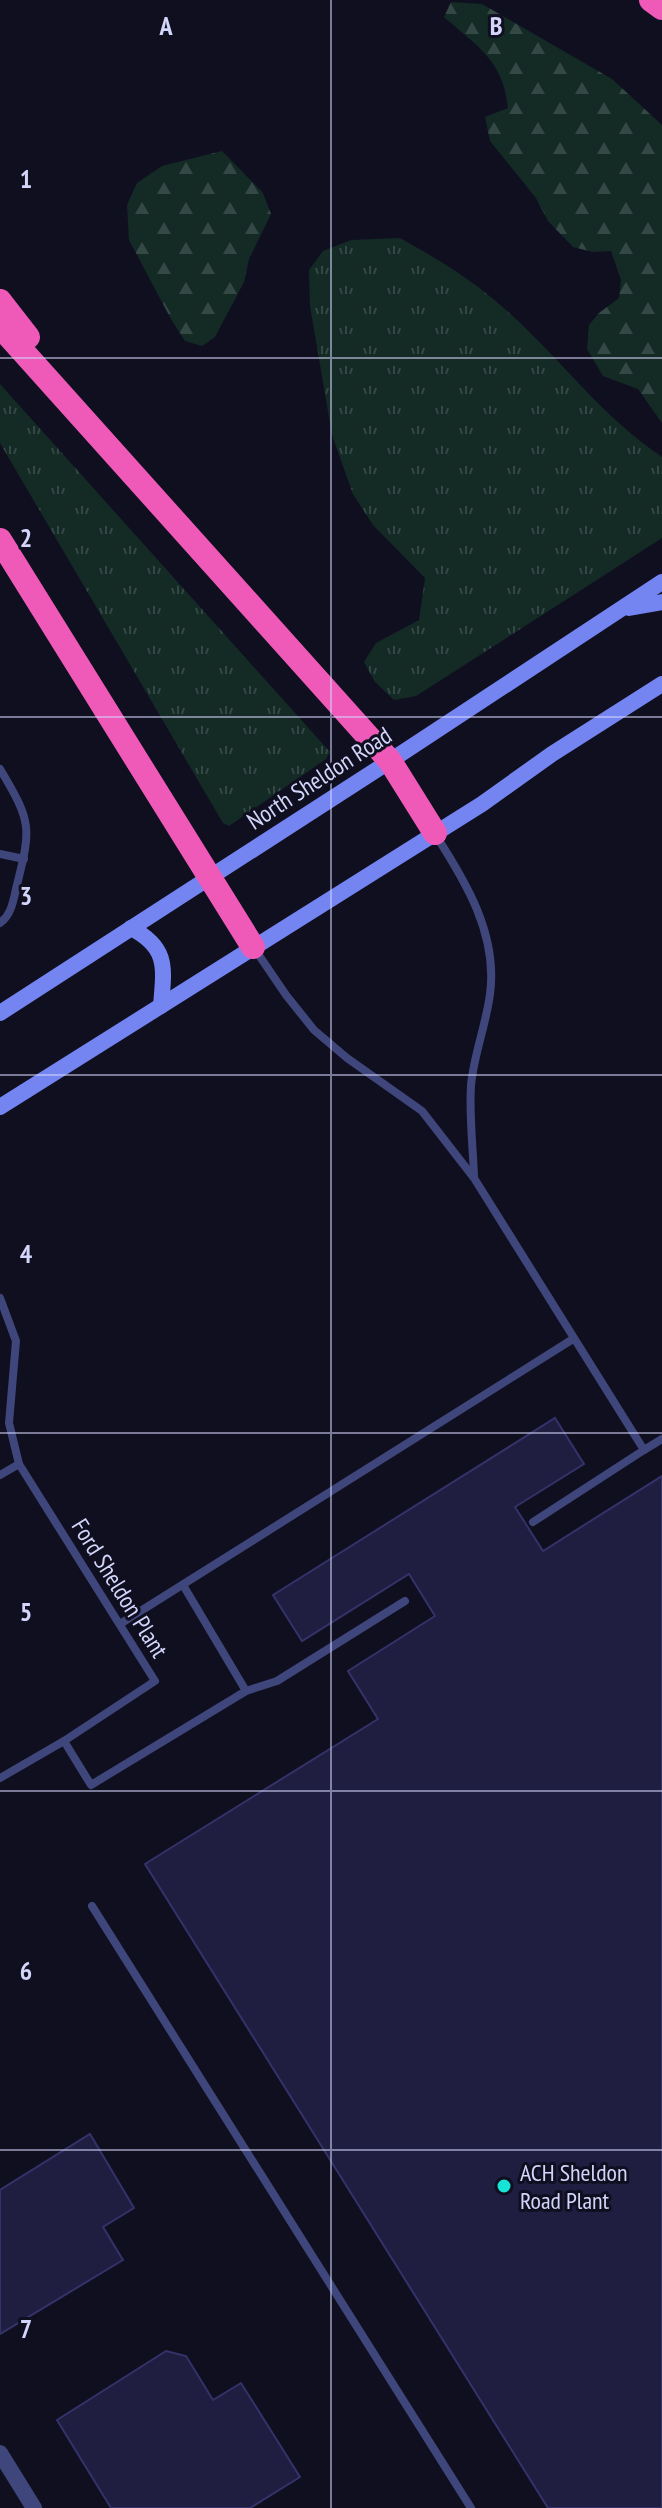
<svg xmlns="http://www.w3.org/2000/svg" width="662" height="2508" viewBox="0 0 662 2508" font-family="'PT Sans Narrow',sans-serif">
  <style>
    .grass { fill: url(#grass-tufts) }
    .forest { fill: url(#forest-firs) }
    .building { fill: #1f1d40; stroke: #343269; stroke-width: 2 }
    .lines { fill: none; stroke-linecap: round; stroke-linejoin: round }
    .lane { stroke: #3f467b; stroke-width: 8 }
    .street { stroke: #3f467b; stroke-width: 16 }
    .secondary { stroke: #7485f1; stroke-width: 16 }
    .highway { stroke: #ef5ab9; stroke-width: 24 }
    .grid { fill: none; stroke: #d3d5fb; stroke-width: 2; stroke-opacity: 0.55 }
    .poi-dot { fill: #16e4d7; stroke: #100f20; stroke-width: 3 }
    .labels { text-anchor: middle; dominant-baseline: central; stroke-width: 6; stroke-linejoin: round; paint-order: stroke }
    .street-label { font-size: 24px; fill: #d3d5fb; stroke: #100f20 }
    .poi-label { font-size: 24px; fill: #d3d5fb; stroke: #100f20; text-anchor: start }
    .grid-label { font-size: 26px; text-anchor: middle; font-weight: bold; fill: #d3d5fb; stroke: #100f20; stroke-width: 6; stroke-linejoin: round; paint-order: stroke }
  </style>
  <defs>
    <pattern id="grass-tufts" width="24" height="20" patternUnits="userSpaceOnUse" patternTransform="scale(2)"><rect width="24" height="20" fill="#132a25"/><path d="M3 7l-1-3M5 7V3M7 7l1-3M15 17l-1-3M17 17v-4M19 17l1-3" fill="none" stroke="#344846"/></pattern>
    <pattern id="forest-firs" width="22" height="20" patternUnits="userSpaceOnUse" patternTransform="scale(2)"><rect width="22" height="20" fill="#132a25"/><path d="M5 1l3.5 6h-7zM16 11l3.5 6h-7z" fill="#344846"/></pattern>
  </defs>
  <rect width="100%" height="100%" fill="#100f20"/>
  <g class="grass">
    <path d="M400 238C438 259 474 281 506 310 560 358 602 417 662 457V538L416 696 394 700 375 682 364 662 376 643 419 620 425 578 373 525 353 494 332 435 310 306 309 270 323 251 351 240Z"/>
    <polygon points="0,384 330,752 326,759 229,826 223,823 0,443"/>
  </g>
  <g class="forest">
    <path d="M451 2 482 4 612 79 662 125V423L638 389 603 376 587 349 589 325 599 313 619 298 621 280 611 251 593 252 573 247 548 221 536 198 490 141 485 117 508 108C503 60 478 47 444 17Z"/>
    <polygon points="222,151 263,193 271,214 249,259 244,282 215,337 202,346 185,341 171,319 129,240 127,205 137,183 162,166"/>
  </g>
  <g class="building">
    <polygon points="555,1418 584,1464 515,1507 543,1551 662,1476 662,2508 548,2508 145,1864 378,1719 348,1671 435,1616 409,1574 302,1641 273,1595"/>
    <polygon points="90,2134 134,2208 103,2227 123,2260 0,2334 0,2190"/>
    <polygon points="166,2351 186,2356 213,2400 241,2383 300,2477 250,2508 111,2508 57,2420"/>
  </g>
  <g class="lines">
    <g class="lane">
      <path d="M0 769C33 824 31 828 16 889 13 902 11 915 0 923"/>
      <path d="M435 834C466 882 498 935 490 994 486 1025 474 1054 471 1085 469 1115 473 1147 474 1177"/>
      <polyline points="0,854 24,859"/>
      <polyline points="254,948 286,995 314,1030 347,1058 422,1111 474,1178 644,1450 662,1439"/>
      <polyline points="0,1298 16,1341 9,1423 19,1464 155,1681 64,1741 91,1785 246,1691 183,1585"/>
      <polyline points="0,1475 19,1464"/>
      <polyline points="533,1522 644,1450"/>
      <polyline points="120,1624 573,1339"/>
      <polyline points="246,1691 277,1681 405,1601"/>
      <polyline points="0,1778 64,1741"/>
      <polyline points="92,1906 471,2508"/>
    </g>
    <polyline class="street" points="0,2453 34,2508"/>
    <g class="secondary">
      <polyline points="629,608 662,602"/>
      <path d="M131 928C169 948 164 968 161 1006"/>
      <polyline points="0,1013 390,761 662,582"/>
      <polyline points="0,1107 482,804 552,754 662,684"/>
    </g>
    <g class="highway">
      <polyline points="651,0 662,8"/>
      <polyline points="0,301 28,337"/>
      <polyline points="0,326 390,761 435,833"/>
      <polyline points="0,540 253,947"/>
    </g>
  </g>
  <path class="grid" d="M331 0V2508M0 358H662M0 717H662M0 1075H662M0 1433H662M0 1791H662M0 2150H662"/>
  <circle class="poi-dot" cx="504" cy="2186" r="8"/>
  <g class="labels">
    <g class="street-label">
      <text transform="translate(319 778) rotate(-33)">North Sheldon Road</text>
      <text transform="translate(120 1588) rotate(58)">Ford Sheldon Plant</text>
    </g>
    <g class="poi-label">
      <text x="520" y="2172">ACH Sheldon<tspan x="520" dy="28">Road Plant</tspan></text>
    </g>
  </g>
  <g class="grid-label">
    <text x="166" y="35">A</text>
    <text x="496" y="35">B</text>
    <text x="26" y="188">1</text>
    <text x="26" y="547">2</text>
    <text x="26" y="905">3</text>
    <text x="26" y="1263">4</text>
    <text x="26" y="1621">5</text>
    <text x="26" y="1980">6</text>
    <text x="26" y="2338">7</text>
  </g>
</svg>
